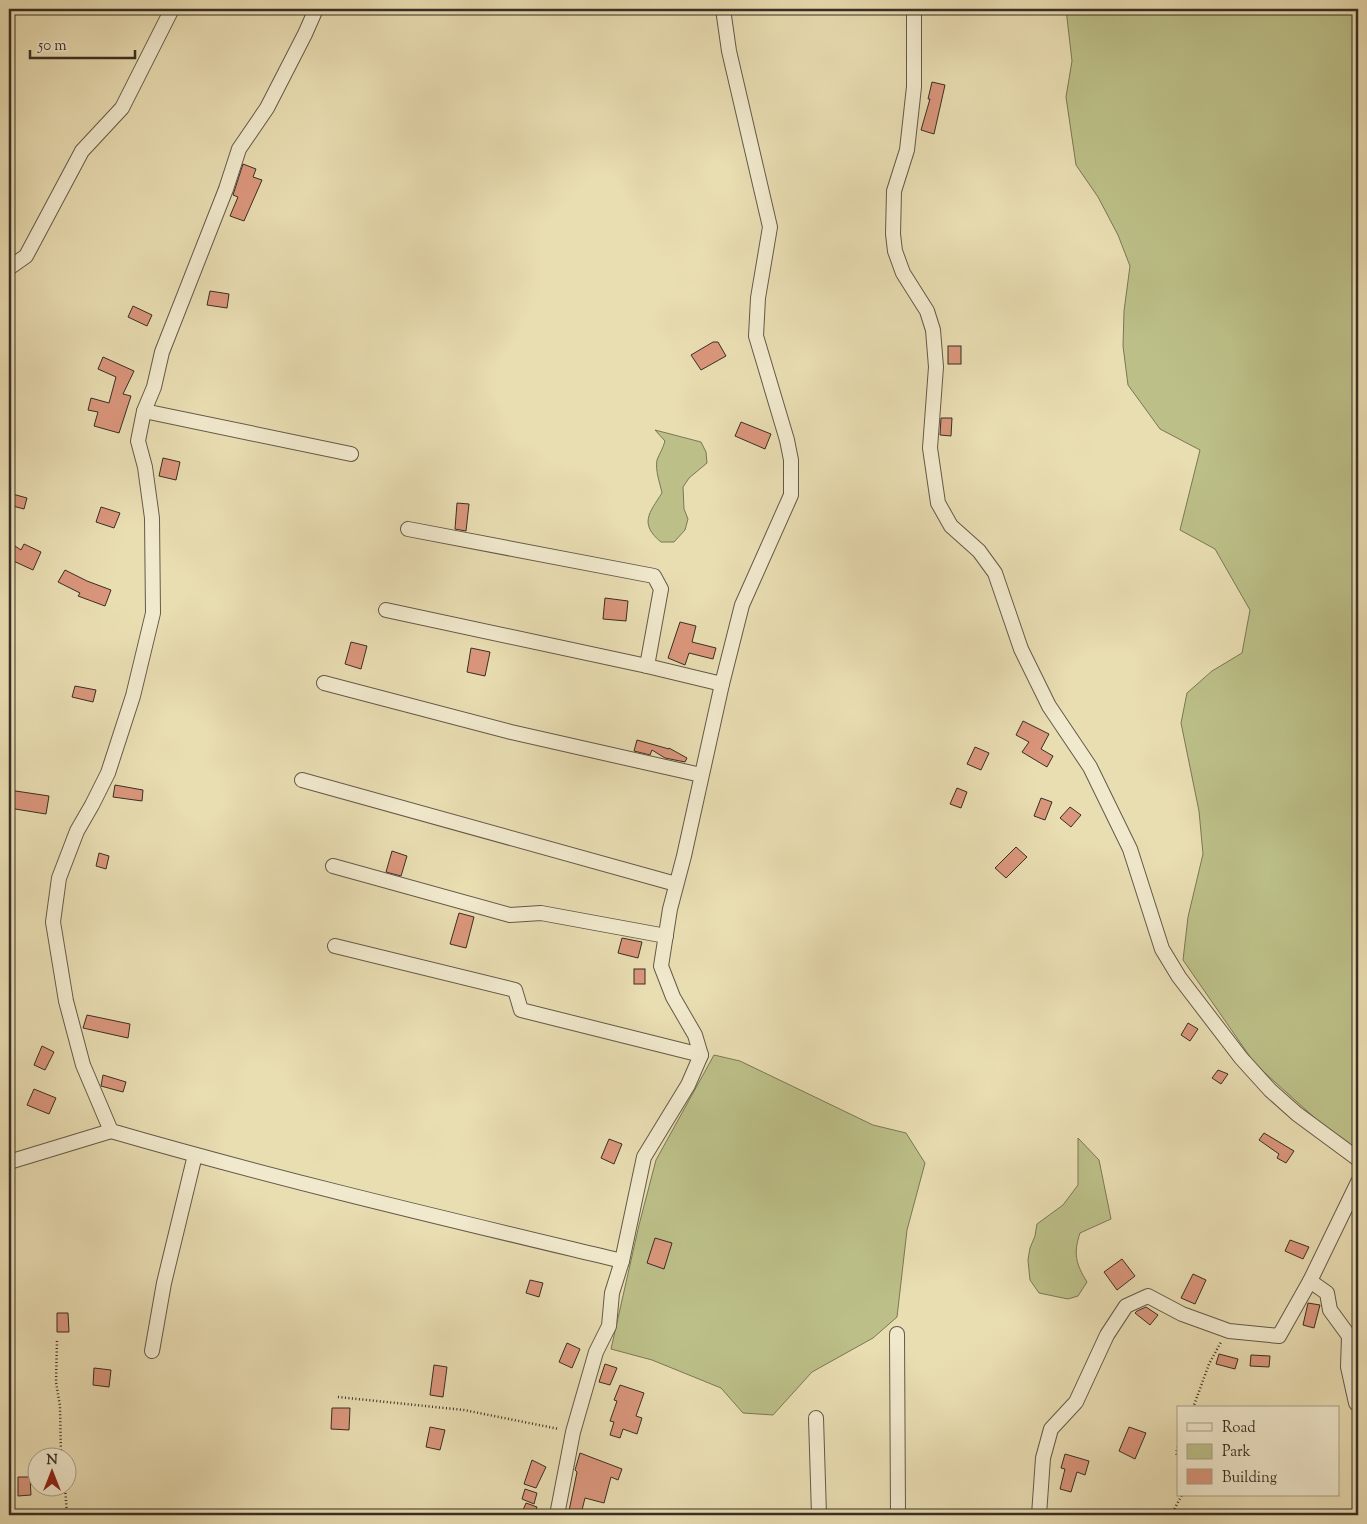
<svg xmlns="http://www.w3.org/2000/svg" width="1367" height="1524" viewBox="0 0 1367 1524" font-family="'Sorts Mill Goudy',serif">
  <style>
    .green { fill: #bcbf88; stroke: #7a7756 }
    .building { fill: #da967c; stroke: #382f24 }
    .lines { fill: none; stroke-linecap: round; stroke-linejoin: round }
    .street-casing { stroke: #645a48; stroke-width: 16 }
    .path { stroke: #382f24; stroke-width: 2.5; stroke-dasharray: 1 2.5; stroke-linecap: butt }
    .street { stroke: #f1e9cd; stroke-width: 14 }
  </style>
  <rect width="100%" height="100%" fill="#e9ddb2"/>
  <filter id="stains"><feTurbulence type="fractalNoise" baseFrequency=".004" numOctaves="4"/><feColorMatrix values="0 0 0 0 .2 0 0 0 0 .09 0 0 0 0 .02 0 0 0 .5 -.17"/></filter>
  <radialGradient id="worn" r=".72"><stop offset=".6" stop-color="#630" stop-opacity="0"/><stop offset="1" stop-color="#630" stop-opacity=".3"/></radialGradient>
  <g class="green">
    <polygon points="1066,9 1358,9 1358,1151 1327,1129 1255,1064 1183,960 1188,917 1203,854 1199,811 1181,723 1187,693 1212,671 1242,653 1250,610 1215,549 1180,530 1200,450 1160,429 1128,385 1123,346 1124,311 1130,266 1118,235 1098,197 1076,165 1066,97 1072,61"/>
    <path d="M655 430 701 442 706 452 707 463 689 478 683 487 684 509 688 519 685 530 674 542H661C639 524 649 513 662 493 660 483 655 471 657 460 659 454 663 449 665 441Z"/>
    <polygon points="714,1055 740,1061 873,1125 906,1133 925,1163 907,1230 897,1317 873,1338 812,1372 773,1415 743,1413 721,1388 652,1360 611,1349 639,1225 656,1160"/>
    <path d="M1078 1138 1099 1160 1111 1219 1080 1233C1073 1254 1076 1264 1087 1282L1078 1296 1068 1299 1039 1293 1030 1280 1028 1260 1030 1248 1035 1236 1037 1224 1063 1205 1078 1185Z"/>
  </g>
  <g class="building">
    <polygon points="932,82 945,85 934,134 921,130 930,99 928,99"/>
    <polygon points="243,164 256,169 253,177 262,180 244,221 230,216 238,197 233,195"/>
    <polygon points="210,291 229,294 227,308 207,305"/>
    <polygon points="133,306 152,315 147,326 128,317"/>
    <polygon points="713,342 718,342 726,356 701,370 691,355"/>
    <rect x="948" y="346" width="13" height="18"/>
    <polygon points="103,357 134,371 123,394 131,396 119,433 94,426 98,412 88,410 91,398 109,403 116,377 98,369"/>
    <polygon points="941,418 952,418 951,436 940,435"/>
    <polygon points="741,422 771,434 765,449 735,436"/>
    <polygon points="163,458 180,462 176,480 159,476"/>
    <polygon points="9,493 27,498 24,509 9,505"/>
    <polygon points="457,503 469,504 466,531 455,529"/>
    <polygon points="101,507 120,513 114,528 96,522"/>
    <polygon points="9,542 21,550 24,544 41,552 33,570 9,559"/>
    <polygon points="65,570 87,581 111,590 105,606 78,596 80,593 58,582"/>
    <polygon points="605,598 628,601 626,621 603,619"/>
    <polygon points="680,622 696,626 692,642 716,648 713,659 689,653 685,665 668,658"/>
    <polygon points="351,642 367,646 361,669 345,664"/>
    <polygon points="471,648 490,652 485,676 467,672"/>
    <polygon points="75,686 96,690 93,702 72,697"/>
    <polygon points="1023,721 1049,734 1041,749 1053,756 1047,767 1022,752 1029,742 1016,735"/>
    <polygon points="637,740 669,749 669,748 687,758 685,762 665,758 652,750 650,755 634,751"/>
    <polygon points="975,747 989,753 981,770 967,764"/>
    <polygon points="115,785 143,790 142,801 113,797"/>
    <polygon points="957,788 967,792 961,808 950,804"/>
    <polygon points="9,790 49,796 46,814 9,808"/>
    <polygon points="1041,798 1052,802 1045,820 1034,816"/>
    <polygon points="1070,807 1081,815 1071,827 1060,818"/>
    <polygon points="1016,847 1027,857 1006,878 995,868"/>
    <polygon points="392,851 407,856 401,876 386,872"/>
    <polygon points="99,853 109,856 106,869 96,866"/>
    <polygon points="459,913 474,917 466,948 450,944"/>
    <polygon points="622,938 642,942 638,958 618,953"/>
    <rect x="634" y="969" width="11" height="15"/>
    <polygon points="87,1015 130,1024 128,1038 83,1028"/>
    <polygon points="1188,1023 1198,1029 1190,1041 1181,1035"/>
    <polygon points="42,1046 54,1052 45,1070 34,1065"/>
    <polygon points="1218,1070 1228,1074 1221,1084 1212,1078"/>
    <polygon points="103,1075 126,1082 123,1092 101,1086"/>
    <polygon points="34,1089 56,1098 49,1114 27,1105"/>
    <polygon points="1264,1133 1294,1151 1286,1163 1277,1158 1279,1154 1259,1140"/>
    <polygon points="609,1139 622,1144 614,1164 601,1158"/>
    <polygon points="655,1238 672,1243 664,1269 647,1263"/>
    <polygon points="1290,1240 1309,1247 1303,1259 1285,1251"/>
    <polygon points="1122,1259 1135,1276 1117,1290 1104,1272"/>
    <polygon points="1193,1274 1206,1280 1195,1304 1181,1298"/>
    <polygon points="530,1280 543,1283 539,1297 526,1293"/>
    <polygon points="1308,1303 1320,1305 1314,1328 1303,1325"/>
    <polygon points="1146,1307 1158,1315 1150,1325 1135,1313 1137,1311"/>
    <polygon points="57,1313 68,1313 69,1332 57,1332"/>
    <polygon points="567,1343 580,1349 572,1368 559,1362"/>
    <polygon points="1219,1354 1238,1359 1235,1369 1216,1364"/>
    <polygon points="1251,1355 1270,1356 1269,1367 1250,1366"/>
    <polygon points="605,1364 617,1368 610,1385 599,1382"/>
    <polygon points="434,1365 447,1367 443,1397 430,1395"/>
    <polygon points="94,1368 111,1370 109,1387 93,1385"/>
    <polygon points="620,1385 644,1393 636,1416 642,1418 637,1434 623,1429 620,1438 610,1435 614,1422 610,1421 617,1401 614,1400"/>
    <polygon points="332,1408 350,1408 349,1430 331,1429"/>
    <polygon points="430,1427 445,1430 440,1450 426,1447"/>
    <polygon points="1129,1427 1146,1433 1135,1459 1119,1451"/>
    <polygon points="580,1453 622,1469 618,1480 611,1477 604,1503 585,1498 581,1514 569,1511 577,1472 575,1470"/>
    <polygon points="1065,1454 1089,1461 1085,1475 1077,1472 1071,1492 1060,1489 1065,1469 1061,1468"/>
    <polygon points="532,1460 546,1467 536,1488 524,1484"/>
    <polygon points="18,1477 30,1477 31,1495 18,1496"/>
    <polygon points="525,1489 537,1493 534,1504 522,1499"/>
    <polygon points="526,1503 537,1507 534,1515 521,1515"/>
  </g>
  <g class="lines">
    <defs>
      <g id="street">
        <path d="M316 9 305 34 267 108 239 149 226 189 162 352 154 387 144 411 138 441 145 467 152 518 153 613 133 696 108 773 92 805 77 831 59 878 53 922 66 1001 83 1065 111 1131C280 1180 451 1220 622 1261"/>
        <polyline points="914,9 914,87 907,150 894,191 893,234 895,251 903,273 927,311 933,330 936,367 930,448 938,503 951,526 979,551 995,573 1021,649 1049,706 1090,767 1130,849 1162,949 1179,977 1241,1058 1270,1090 1297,1114 1358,1159"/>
        <polyline points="9,268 26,256 82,151 122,108 172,9"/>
        <polyline points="144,411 351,454"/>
        <polyline points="408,529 654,576 661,589 647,666"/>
        <polyline points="386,610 647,666 722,684"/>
        <polyline points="324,683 511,732 701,775"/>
        <polyline points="302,780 676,884"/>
        <polyline points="333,866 510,915 541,913 666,936"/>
        <polyline points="335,946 515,990 521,1010 701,1055"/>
        <polyline points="9,1162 111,1131"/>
        <polyline points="1310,1281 1327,1293 1330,1310 1349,1336 1348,1367 1356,1403 1358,1405"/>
        <polyline points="897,1334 898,1515"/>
        <polyline points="152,1351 164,1283 195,1155"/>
        <polyline points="816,1418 819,1515"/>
        <polyline points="557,1515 573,1432 596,1352 609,1326 612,1293 622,1261 644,1157 688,1085 701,1055 695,1035 673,997 661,966 670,909 684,856 722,684 742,605 791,495 791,460 787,440 756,336 758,298 770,227 729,51 723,9"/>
        <polyline points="1039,1515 1043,1458 1051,1429 1076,1402 1107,1335 1126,1306 1148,1296 1182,1314 1229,1331 1279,1336 1310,1281 1358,1182"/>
      </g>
    </defs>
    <use href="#street" class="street-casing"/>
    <g class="path">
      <polyline points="57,1341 56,1382 60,1406 61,1456"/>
      <polyline points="338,1397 464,1410 559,1429"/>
      <polyline points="1193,1408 1209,1364 1221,1342"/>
      <polyline points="1178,1447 1176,1453 1178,1457"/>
      <polyline points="65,1486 67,1515"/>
      <polyline points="1171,1515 1182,1495"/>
    </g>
    <use href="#street" class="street"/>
  </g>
  <rect width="1367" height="1524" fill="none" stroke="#e9ddb2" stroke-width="30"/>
  <rect x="10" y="10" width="1347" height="1504" fill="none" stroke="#382f24" stroke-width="2.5"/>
  <rect x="15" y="15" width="1337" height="1494" fill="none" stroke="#382f24"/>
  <rect x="1177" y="1406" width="162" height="90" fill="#f1e9cd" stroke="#a79f89"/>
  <rect x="1187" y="1423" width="25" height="8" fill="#f1e9cd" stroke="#a79f89"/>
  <text x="1222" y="1432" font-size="15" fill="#382f24">Road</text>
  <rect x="1187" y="1444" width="25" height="15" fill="#bcbf88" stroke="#a79f89"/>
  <text x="1222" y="1456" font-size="15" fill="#382f24">Park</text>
  <rect x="1187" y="1469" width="25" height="15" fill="#da967c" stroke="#a79f89"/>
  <text x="1222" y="1482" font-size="15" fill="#382f24">Building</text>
  <g transform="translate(52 1472)"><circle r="24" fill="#f1e9cd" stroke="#a79f89"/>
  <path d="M0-4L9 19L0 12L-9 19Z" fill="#8f2418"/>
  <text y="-8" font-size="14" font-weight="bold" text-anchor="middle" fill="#382f24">N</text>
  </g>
  <path d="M30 50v8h105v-8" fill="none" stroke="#382f24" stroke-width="2.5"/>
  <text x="38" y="50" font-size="15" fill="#382f24" stroke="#f1e9cd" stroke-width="4" paint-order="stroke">50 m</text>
  <rect width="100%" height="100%" filter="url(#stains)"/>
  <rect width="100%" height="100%" fill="url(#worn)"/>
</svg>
